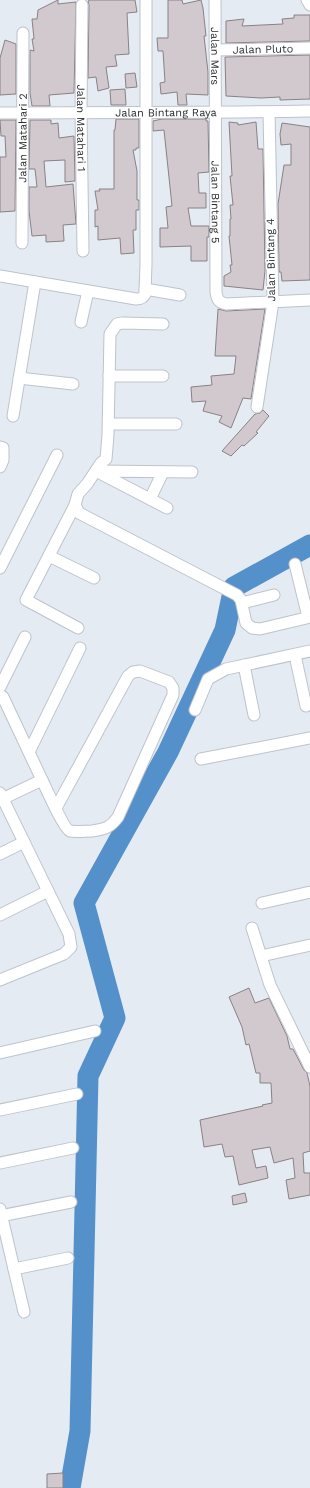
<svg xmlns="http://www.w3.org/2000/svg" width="310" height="1488" viewBox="0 0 310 1488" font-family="'Work Sans',sans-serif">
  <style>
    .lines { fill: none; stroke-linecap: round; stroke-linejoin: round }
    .river { stroke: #5491cb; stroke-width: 21 }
    .building { fill: #d2c9ce; stroke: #898186 }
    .street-casing { stroke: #bec3cb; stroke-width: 13 }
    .street { stroke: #fff; stroke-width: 11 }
    .labels { text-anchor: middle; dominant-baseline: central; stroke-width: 3; stroke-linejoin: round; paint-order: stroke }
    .street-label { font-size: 11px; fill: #2c2e31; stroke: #fff }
  </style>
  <rect width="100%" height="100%" fill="#e5ebf3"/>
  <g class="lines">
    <polyline class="river" points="70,1488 80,1431 88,1076 115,1018 84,903 168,752 225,630 234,587 310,545"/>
  </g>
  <g class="building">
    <polygon points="58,0 58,4 76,2 74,93 49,95 50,106 32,106 30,93 30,50 34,51 32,39 34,39 32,19 37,19 38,10"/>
    <polygon points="90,0 135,0 137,12 127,13 129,54 115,55 117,66 106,67 109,88 98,91 96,77 88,78 89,5 88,1"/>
    <polygon points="168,0 182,0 183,4 201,0 203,8 206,36 204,36 208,72 208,95 186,94 187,105 178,105 177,92 161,94 160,83 165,82 163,51 158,51 157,38 168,38"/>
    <polygon points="294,15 310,15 310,41 226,43 226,21 244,19 242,26 283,24 282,19 294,18"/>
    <polygon points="5,40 16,44 16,94 0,95 0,58"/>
    <polygon points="310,55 310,99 280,100 280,97 261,98 226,96 225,57"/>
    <polygon points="135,73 137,87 126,88 125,74"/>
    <polygon points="125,89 126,105 111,105 110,90"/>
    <polygon points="116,119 139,119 139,148 136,148 136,150 133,150 137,171 137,200 139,200 139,210 136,210 136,230 133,230 134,253 121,254 120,238 98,240 98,226 95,227 95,210 98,210 95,191 100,191 99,189 114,189 114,130 115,130"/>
    <polygon points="162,119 206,119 206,121 208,121 209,172 198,173 199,193 206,193 206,208 188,208 191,226 209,226 209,237 207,237 207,261 191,261 191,246 160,247 160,228 168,228 166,207 172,206 164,130 153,131 153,121"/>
    <polygon points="0,120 16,120 15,211 0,212 0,157 6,157 5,136 1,136"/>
    <polygon points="30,120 51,120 51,124 58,123 59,138 74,136 75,181 65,182 65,160 44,161 46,187 73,184 76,224 63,225 64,241 46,242 46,235 32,236 29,211 29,187 37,187 35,169 29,169"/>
    <polygon points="229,122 238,123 238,125 256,122 258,149 263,149 265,271 263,290 224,286 224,276 231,272 230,265 232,265 229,236 230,236 230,219 231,219 230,205 233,205 230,176 232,176"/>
    <polygon points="282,123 310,127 310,280 282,281 281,272 279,272 278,204 284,165 291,165 291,144 281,145 280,134"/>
    <polygon points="218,309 226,311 265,309 251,399 243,398 231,428 219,422 222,416 203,411 206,401 192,402 191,387 212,385 211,376 234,374 236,356 215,356"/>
    <polygon points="263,410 269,416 256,432 258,433 244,446 242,445 231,456 222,451 255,414 260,413"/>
    <polygon points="249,988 255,1003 269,998 287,1036 290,1049 293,1049 304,1070 307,1073 310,1086 310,1151 303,1153 304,1173 310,1173 310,1195 289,1199 286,1180 295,1178 293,1158 274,1163 270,1147 252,1150 256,1168 266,1166 268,1178 239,1185 233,1156 225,1157 222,1144 204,1147 200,1120 263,1106 262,1105 272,1103 271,1083 260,1083 260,1073 256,1073 249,1044 246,1045 242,1027 229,997"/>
    <polygon points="245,1193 247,1202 233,1205 232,1196"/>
    <polygon points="63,1473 63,1488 47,1488 47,1474"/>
  </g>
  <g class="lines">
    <defs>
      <g id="street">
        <path id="s1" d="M215 0 216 292C217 299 218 302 226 304L310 300"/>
        <polyline points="307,0 310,5"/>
        <path id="s2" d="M82 5 81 112 83 251"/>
        <path id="s3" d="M215 50 310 48"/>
        <path id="s4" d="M0 113C103 112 207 113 310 111"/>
        <path id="s5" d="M22 243 23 33"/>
        <path d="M0 276 136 299C141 299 143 298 145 294L146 263V0"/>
        <polyline points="145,289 180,295"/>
        <polyline points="81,322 88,291"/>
        <polyline points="163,324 122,323 117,324 110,334 108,435 106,459 101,463 87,484 78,494 75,505 79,513 237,595 241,600 246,623 252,628 260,629 310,617"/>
        <polyline points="109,376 163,376"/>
        <polyline points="19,378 73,384"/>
        <polyline points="257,407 273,302 269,112"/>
        <polyline points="13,416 35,282"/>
        <polyline points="109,424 176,424"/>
        <polyline points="0,447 3,448 3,460 0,467"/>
        <polyline points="150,499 163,472"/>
        <polyline points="75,505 26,600 78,628"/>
        <polyline points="167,508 96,471 192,472"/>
        <polyline points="49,556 94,578"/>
        <polyline points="295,564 308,617"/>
        <polyline points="0,568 57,455"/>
        <polyline points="242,603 274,595"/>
        <polyline points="295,655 306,706"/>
        <polyline points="244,665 254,715"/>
        <polyline points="0,687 25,637"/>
        <polyline points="0,695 3,697 42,780"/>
        <polyline points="195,710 208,679 226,669 310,651"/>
        <polyline points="29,752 80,648"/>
        <polyline points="201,759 310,738"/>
        <path d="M0 800 42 780C46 788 64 829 70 831 76 832 86 831 92 831 105 829 110 828 118 817L173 695V688L169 682 140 671 133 672 128 676 56 808"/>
        <polyline points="0,854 24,842"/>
        <polyline points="262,903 310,892"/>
        <polyline points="0,915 48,891"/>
        <polyline points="252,928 270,985 310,1067"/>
        <polyline points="261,956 310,945"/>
        <polyline points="0,980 64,954 71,947 69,934 0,793"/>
        <polyline points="0,1053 95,1031"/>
        <polyline points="0,1110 77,1094"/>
        <polyline points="0,1163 73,1148"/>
        <polyline points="0,1209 24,1312"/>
        <polyline points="0,1216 71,1202"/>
        <polyline points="14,1269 68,1258"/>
      </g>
    </defs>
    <use href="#street" class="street-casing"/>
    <use href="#street" class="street"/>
  </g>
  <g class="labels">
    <g class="street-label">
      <text stroke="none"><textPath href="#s3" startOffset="48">Jalan Pluto</textPath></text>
      <text stroke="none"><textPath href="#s1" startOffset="56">Jalan Mars</textPath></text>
      <text stroke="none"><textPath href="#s4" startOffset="166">Jalan Bintang Raya</textPath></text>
      <text stroke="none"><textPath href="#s2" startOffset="123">Jalan Matahari 1</textPath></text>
      <text stroke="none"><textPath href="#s5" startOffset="105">Jalan Matahari 2</textPath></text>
      <text stroke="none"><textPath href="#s1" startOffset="202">Jalan Bintang 5</textPath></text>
      <text transform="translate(271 260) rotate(-91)">Jalan Bintang 4</text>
    </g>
  </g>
</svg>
